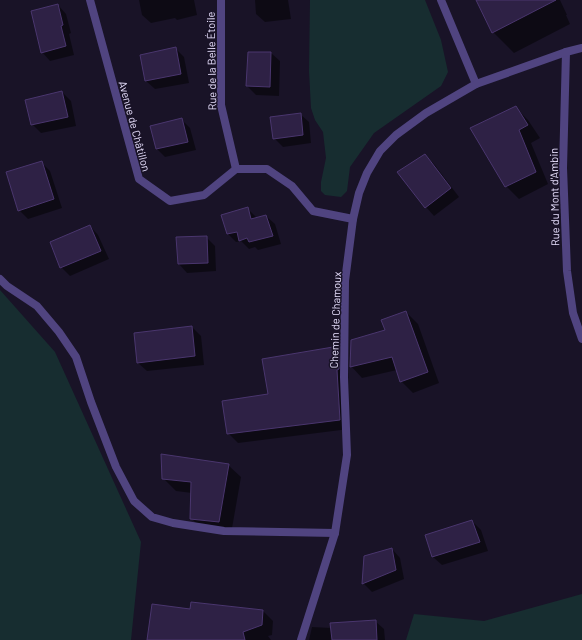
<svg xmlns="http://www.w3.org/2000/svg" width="582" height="640" viewBox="0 0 582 640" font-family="Barlow,sans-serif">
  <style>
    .green { fill: #172d30 }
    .shadow { fill: #0007 }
    .building { fill: #2e2145; stroke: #4a366e }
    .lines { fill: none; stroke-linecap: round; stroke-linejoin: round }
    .lane { stroke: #504480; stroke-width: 8 }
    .street { stroke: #504480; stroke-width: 8 }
    .labels { text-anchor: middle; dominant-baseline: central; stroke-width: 3; stroke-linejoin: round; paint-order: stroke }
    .street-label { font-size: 11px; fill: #e5ddfb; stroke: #191327 }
  </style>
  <rect width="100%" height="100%" fill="#191327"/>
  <g class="green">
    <polygon points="310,0 425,0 441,40 448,72 441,86 374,133 350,167 347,191 341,197 325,195 321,191 321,182 326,158 323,132 315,120 311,108 309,71"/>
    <polygon points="0,290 55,352 141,542 131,640 0,640"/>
    <polygon points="582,594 582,640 406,640 414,614 484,621"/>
  </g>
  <g class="shadow">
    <polygon points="139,0 194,0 197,15 177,20 175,18 151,23 142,15"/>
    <polygon points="255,0 288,0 291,19 265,22 256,14"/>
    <polygon points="477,0 560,0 567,15 566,15 570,24 514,53 493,32"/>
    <polygon points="58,5 66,14 71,33 69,34 74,55 50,61 42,52"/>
    <polygon points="175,48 184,57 189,83 155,89 146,81"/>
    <polygon points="248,53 271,53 280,61 279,96 256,95 247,86"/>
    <polygon points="62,92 71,101 76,126 41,133 32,124"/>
    <polygon points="516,108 528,120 540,138 531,143 548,184 519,199 506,186 471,129"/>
    <polygon points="300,114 309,122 311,143 283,147 274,138"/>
    <polygon points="182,120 190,128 196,150 165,157 157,149 152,127"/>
    <polygon points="425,156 434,164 459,197 434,216 426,207"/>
    <polygon points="42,163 50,171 62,208 28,219 19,210"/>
    <polygon points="248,209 257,218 266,216 275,224 281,244 258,250 255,247 249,249 241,241 236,242 228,234"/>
    <polygon points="90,226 98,235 109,259 70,276 61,267"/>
    <polygon points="206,237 215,246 216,271 187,273 179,264"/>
    <polygon points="406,312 418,324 439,383 413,393 401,381 397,370 362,378 351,366"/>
    <polygon points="192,327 201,336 204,365 147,371 138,363"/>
    <polygon points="338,347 348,357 349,429 238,443 228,433 269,394"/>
    <polygon points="228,465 241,477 231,534 204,531 191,518 192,493 176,491 163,478"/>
    <polygon points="472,521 481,530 488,551 442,565 433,557"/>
    <polygon points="392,549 400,558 404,579 372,592 363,583"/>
    <polygon points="191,610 263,611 273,621 272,635 268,636 271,640 148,640"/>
    <polygon points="375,621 384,629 385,640 309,640 312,627 332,628"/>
  </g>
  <g class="building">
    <polygon points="476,0 556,0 492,33"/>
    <polygon points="58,4 63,25 61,26 66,46 41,53 31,11"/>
    <polygon points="176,47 181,74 145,81 140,55"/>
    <polygon points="248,52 271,52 270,87 246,86"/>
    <polygon points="62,91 68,117 31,125 25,100"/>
    <polygon points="516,106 528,125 519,130 536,172 505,187 470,128"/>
    <polygon points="301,113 303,135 273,139 270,117"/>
    <polygon points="182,118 188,142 156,149 150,126"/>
    <polygon points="425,154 451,188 425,208 397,172"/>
    <polygon points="42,161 54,199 18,211 6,172"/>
    <polygon points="248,207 251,219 266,215 273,236 249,242 247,238 239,241 237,232 227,234 221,215"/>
    <polygon points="90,225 101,251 60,268 50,242"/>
    <polygon points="207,236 208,263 178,264 176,237"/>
    <polygon points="406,311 428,372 400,382 392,357 350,367 351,340 385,330 381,320"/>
    <polygon points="192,326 195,356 137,363 134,333"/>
    <polygon points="339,346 339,369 337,370 340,420 227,434 222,401 268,394 262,359"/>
    <polygon points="161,454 229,464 219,522 190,519 191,482 162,479"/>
    <polygon points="472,520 480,542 432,557 425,535"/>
    <polygon points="392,548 396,570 362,584 364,556"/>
    <polygon points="191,602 263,610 262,625 243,632 245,640 147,640 152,604 190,609"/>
    <polygon points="376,620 377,640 332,640 330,623"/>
  </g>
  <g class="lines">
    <polyline class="lane" points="0,279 7,286 37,306 59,332 76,357 91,402 116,467 134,501 152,517 173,523 224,531 335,533"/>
    <g class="street">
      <polyline points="90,0 139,179 170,201 204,195 236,169 267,169 292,186 313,211 353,219"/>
      <polyline points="221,0 221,105 236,169"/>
      <polyline points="441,0 476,84"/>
      <polyline points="566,52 563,168 567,271 573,313 582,339"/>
      <polyline points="301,640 335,533 347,455 344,377 345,281 353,219 359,193 367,173 380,151 396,135 426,113 476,84 566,52 582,48"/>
    </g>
  </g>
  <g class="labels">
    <g class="street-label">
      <text transform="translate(211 61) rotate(-91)">Rue de la Belle Étoile</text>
      <text transform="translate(135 126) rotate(75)">Avenue de Châtillon</text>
      <text transform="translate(554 197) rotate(-91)">Rue du Mont d'Ambin</text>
      <text transform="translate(335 320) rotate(-88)">Chemin de Chamoux</text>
    </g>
  </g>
</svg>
